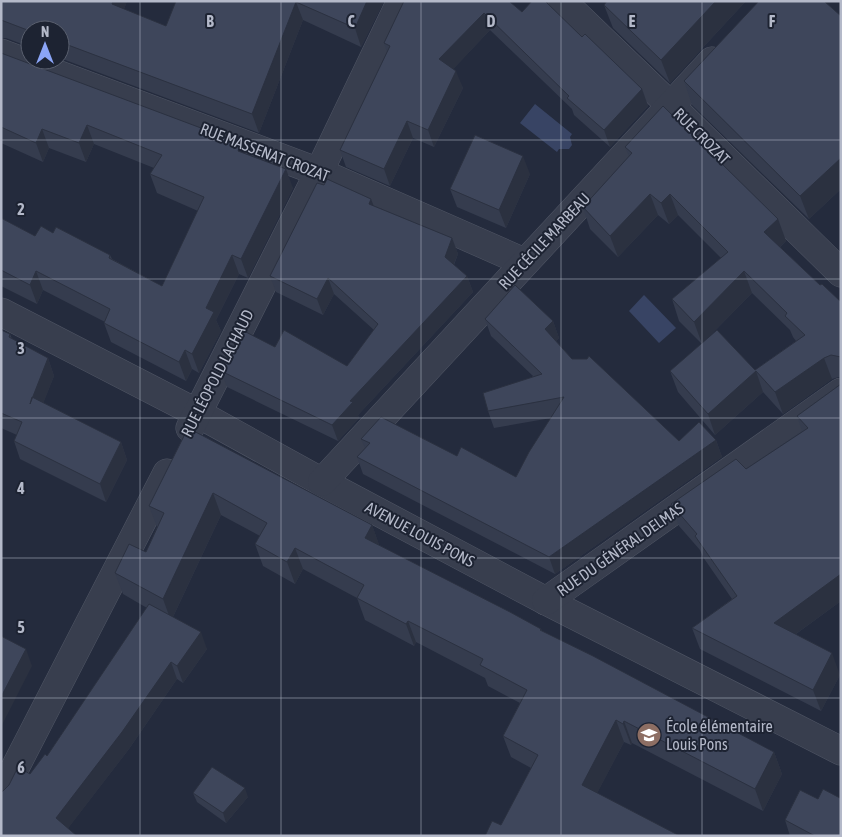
<svg xmlns="http://www.w3.org/2000/svg" width="842" height="837" viewBox="0 0 842 837" font-family="'Asap Condensed',sans-serif">
  <style>
    .water { fill: #384464 }
    .lines { fill: none; stroke-linecap: round; stroke-linejoin: round }
    .street-casing { stroke: #505665; stroke-width: 29 }
    .street { stroke: #383e4e; stroke-width: 28 }
    .wall { fill: #353c4e; fill-rule: evenodd }
    .shaded-wall { fill: #2b3140 }
    .building { fill: #3e465b; stroke: #2b3140 }
    .grid { fill: none; stroke: #b4b9c9; stroke-width: 1; stroke-opacity: 0.55 }
    .labels { text-anchor: middle; dominant-baseline: central; stroke-width: 4; stroke-linejoin: round; paint-order: stroke }
    .street-label { font-size: 16px; fill: #b4b9c9; stroke: #1d2332 }
    .poi-label { font-size: 16px; fill: #b4b9c9; stroke: #1d2332; text-anchor: start }
    .grid-label { font-size: 16px; text-anchor: middle; font-weight: bold; fill: #b4b9c9; stroke: #1d2332; stroke-width: 4; stroke-linejoin: round; paint-order: stroke }
  </style>
  <rect width="100%" height="100%" fill="#242b3d"/>
  <g class="water">
    <polygon points="535,104 572,134 570,137 572,145 569,149 559,149 557,152 520,123"/>
    <polygon points="644,295 676,328 659,343 629,311"/>
  </g>
  <g class="lines">
    <defs>
      <g id="street">
        <polyline points="562,1 671,106 841,273"/>
        <polyline points="1,53 319,172 524,262"/>
        <polyline points="1,312 197,413 322,482 546,601 841,751"/>
        <polyline points="190,428 319,172 401,1"/>
        <polyline points="322,482 712,61"/>
        <polyline points="546,601 841,392"/>
        <polyline points="1,795 167,473"/>
      </g>
    </defs>
    <use href="#street" class="street-casing"/>
    <use href="#street" class="street"/>
  </g>
  <g class="wall">
    <polygon points="1,1 127,1 124,9 166,26 176,1 384,1 361,47 303,20 259,133 60,58 60,30 30,30 30,47 6,38 1,38"/>
    <polygon points="404,1 522,12 582,37 642,89 648,106 610,147 574,115 572,109 490,30 453,69 463,88 434,147 413,138 390,186 346,167 340,150 387,52 384,43"/>
    <polygon points="607,1 746,1 670,83 613,28 604,5"/>
    <polygon points="841,16 841,189 809,219 692,105 684,81"/>
    <polygon points="1,53 245,153 293,188 248,278 239,274 216,320 221,331 199,373 192,369 186,381 111,342 104,323 105,322 43,290 37,304 1,286 1,218 35,236 53,233 110,255 112,259 162,286 198,211 157,193 150,174 154,168 94,144 86,162 49,148 43,162 1,143"/>
    <path d="M625 147 778 219 786 241 780 247 820 285 841 302V377H839L832 379 783 414 763 392 715 435 678 392 670 371 702 344 679 321 672 299 721 258 678 215 669 224 658 215 618 257 590 229 583 207 629 156ZM752 293 790 330 793 337 796 341 755 370 702 344Z"/>
    <polygon points="530,174 506,228 457,207 450,189"/>
    <polygon points="374,206 452,238 458,254 454,265 467,276 473,292 358,415 359,418 338,441 227,387 221,371 275,347 347,366 374,330 334,294 323,315 276,292 270,276"/>
    <polygon points="485,319 553,321 559,338 556,341 572,359 679,441 716,440 722,457 555,574 363,474 357,457 365,448 361,439 457,456 516,477 551,418 494,428 488,411 533,376 491,336"/>
    <polygon points="1,330 10,334 12,339 48,358 54,376 43,403 121,442 127,460 106,502 20,459 14,441 17,435 1,428"/>
    <polygon points="841,384 841,601 796,634 840,675 821,711 700,649 692,628 732,599 703,557 700,550 679,526 671,504 746,469 802,431 797,416"/>
    <polygon points="188,428 372,525 379,545 541,629 542,631 774,752 782,774 763,811 632,743 631,745 624,742 597,793 501,825 531,768 511,757 503,736 520,703 488,686 485,678 416,642 414,646 365,620 357,598 303,569 295,584 263,566 255,544 260,536 221,515 173,617 207,649 183,683 177,679 129,749 68,828 3,791 30,774 47,756 147,608 123,594 115,573 146,552 157,527 149,506"/>
    <polygon points="193,793 248,797 226,823 197,802"/>
    <polygon points="785,820 841,836 790,836"/>
  </g>
  <g class="shaded-wall">
    <polygon points="113,1 127,1 119,23 112,4"/>
    <polygon points="367,1 384,1 361,47 355,28"/>
    <polygon points="716,1 746,1 670,83 661,60"/>
    <polygon points="296,2 303,20 259,133 252,114"/>
    <polygon points="484,13 490,30 446,77 439,59"/>
    <polygon points="456,71 463,88 434,147 428,130"/>
    <polygon points="642,89 648,106 610,147 604,130"/>
    <polygon points="407,121 413,138 390,186 384,169"/>
    <polygon points="87,125 94,144 86,162 79,143"/>
    <polygon points="42,129 49,148 43,162 36,143"/>
    <polygon points="241,143 248,162 238,151"/>
    <polygon points="523,156 530,174 506,228 499,210"/>
    <polygon points="841,158 841,189 809,219 800,196"/>
    <polygon points="286,169 293,188 248,278 241,259"/>
    <polygon points="650,194 658,215 618,257 610,236"/>
    <polygon points="670,194 678,215 669,224 661,203"/>
    <polygon points="371,199 377,214 369,204"/>
    <polygon points="778,219 786,241 772,254 764,232"/>
    <polygon points="452,238 458,254 450,273 445,257"/>
    <polygon points="232,255 239,274 216,320 221,331 199,373 192,354 206,308"/>
    <polygon points="36,271 43,290 37,304 30,285"/>
    <polygon points="744,271 752,293 702,344 694,322"/>
    <polygon points="467,276 473,292 358,415 359,418 338,441 332,425 350,401"/>
    <polygon points="328,278 334,294 323,315 317,299"/>
    <polygon points="553,321 559,338 552,346 545,329"/>
    <polygon points="185,350 192,369 186,381 179,362"/>
    <polygon points="48,358 54,376 36,422 30,404"/>
    <polygon points="824,358 832,379 783,414 775,392"/>
    <polygon points="756,371 763,392 715,435 708,414"/>
    <polygon points="716,440 722,457 555,574 549,557"/>
    <polygon points="121,442 127,460 106,502 100,484"/>
    <polygon points="213,493 221,515 171,621 163,599"/>
    <polygon points="372,525 380,547 365,538"/>
    <polygon points="295,548 303,569 295,584 287,562"/>
    <polygon points="841,574 841,601 782,644 774,623"/>
    <polygon points="408,621 416,642 414,646 406,624"/>
    <polygon points="201,632 207,649 183,683 177,666"/>
    <polygon points="26,649 32,666 1,727 1,697"/>
    <polygon points="832,653 840,675 821,711 813,690"/>
    <polygon points="171,662 177,679 129,749 63,835 56,818"/>
    <polygon points="616,720 624,742 590,807 582,785"/>
    <polygon points="624,721 632,743 631,745 623,724"/>
    <polygon points="774,752 782,774 763,811 755,789"/>
    <polygon points="245,788 248,797 226,823 223,813"/>
  </g>
  <g class="building">
    <polygon points="1,1 113,1 112,4 166,26 176,1 367,1 355,28 296,2 252,114 60,42 60,30 30,30 30,31 1,20"/>
    <polygon points="404,1 509,1 522,12 532,1 545,1 582,37 585,34 642,89 604,130 567,98 569,96 484,13 439,59 456,71 428,130 407,121 384,169 340,150 390,46 384,43"/>
    <polygon points="607,1 716,1 661,60 604,5"/>
    <polygon points="759,1 824,1 841,16 841,158 800,196 684,81"/>
    <polygon points="1,53 241,143 238,151 286,169 241,259 232,255 206,308 214,312 192,354 185,350 179,362 104,323 110,309 36,271 30,285 1,270 1,218 35,236 41,226 53,233 56,227 110,255 109,258 162,286 204,197 150,174 162,155 87,125 79,143 42,129 36,143 1,127"/>
    <polygon points="663,106 778,219 764,232 820,285 822,284 841,302 841,357 831,355 824,358 775,392 756,371 708,414 670,371 717,330 755,370 805,335 785,316 787,313 744,271 694,322 672,299 728,252 670,194 661,203 650,194 610,236 583,207 632,153 625,147"/>
    <polygon points="475,135 523,156 499,210 450,189"/>
    <polygon points="327,179 371,199 369,204 452,238 445,257 467,276 350,401 353,402 332,425 221,371 242,330 275,347 284,330 347,366 378,324 328,278 317,299 270,276 317,183 324,185"/>
    <polygon points="515,285 553,321 545,329 572,359 587,359 589,356 679,441 699,422 716,440 549,557 357,457 370,443 361,439 381,417 457,456 461,447 516,477 529,452 564,397 488,411 483,393 542,374 485,319"/>
    <polygon points="1,330 10,334 9,337 48,358 30,404 32,397 121,442 100,484 14,441 22,422 1,413"/>
    <polygon points="841,384 841,574 774,623 832,653 813,690 692,628 737,596 695,536 697,534 671,504 736,459 746,469 808,428 797,416"/>
    <polygon points="188,428 372,525 365,538 510,612 541,629 540,630 593,656 774,752 755,789 624,721 623,724 616,720 582,785 680,836 485,836 492,821 501,825 538,755 503,736 527,690 480,665 483,659 408,621 406,624 357,598 364,585 295,548 287,562 255,544 267,523 213,493 163,599 115,573 129,544 146,552 164,513 149,506"/>
    <polygon points="149,604 201,632 177,666 171,662 122,732 56,818 77,836 1,836 1,792 3,791 9,785 18,767 30,774 45,754 47,756"/>
    <polygon points="1,636 26,649 1,697"/>
    <polygon points="212,767 245,788 223,813 193,793"/>
    <polygon points="823,789 840,798 841,796 841,836 815,836 785,820 800,790 818,799"/>
  </g>
  <path class="grid" d="M140 1V836M281 1V836M421 1V836M561 1V836M702 1V836M1 140H841M1 279H841M1 418H841M1 558H841M1 698H841"/>
  <defs>
    <symbol id="school-disc" viewBox="-11 -11 22 22"><circle r="9.5" fill="#8d6e63" stroke="#1d2332"/><path d="M0-5L7-2L0 1L-7-2ZM-4 1L0 2.5L4 1V4Q0 6-4 4Z" fill="#fff"/></symbol>
  </defs>
  <g fill-rule="evenodd">
    <use href="#school-disc" x="635" y="721" width="28" height="28"/>
  </g>
  <g class="labels">
    <g class="street-label">
      <text transform="translate(702 136) rotate(45)">RUE CROZAT</text>
      <text transform="translate(265 152) rotate(21)">RUE MASSENAT CROZAT</text>
      <text transform="translate(544 241) rotate(-47)">RUE CÉCILE MARBEAU</text>
      <text transform="translate(217 373) rotate(-63)">RUE LÉOPOLD LACHAUD</text>
      <text transform="translate(420 534) rotate(28)">AVENUE LOUIS PONS</text>
      <text transform="translate(620 549) rotate(-35)">RUE DU GÉNÉRAL DELMAS</text>
    </g>
    <g class="poi-label">
      <text x="666" y="726">École élémentaire<tspan x="666" dy="18">Louis Pons</tspan></text>
    </g>
  </g>
  <g class="grid-label">
    <text x="210" y="27">B</text>
    <text x="351" y="27">C</text>
    <text x="491" y="27">D</text>
    <text x="632" y="27">E</text>
    <text x="772" y="27">F</text>
    <text x="21" y="215">2</text>
    <text x="21" y="354">3</text>
    <text x="21" y="494">4</text>
    <text x="21" y="633">5</text>
    <text x="21" y="773">6</text>
  </g>
  <rect width="842" height="837" fill="none" stroke="#b4b9c9" stroke-width="5"/>
  <g transform="translate(45 45)"><circle r="24" fill="#1d2332" stroke="#595f6e"/>
  <path d="M0-4L9 19L0 12L-9 19Z" fill="#8ba5f7"/>
  <text y="-8" font-size="14" font-weight="bold" text-anchor="middle" fill="#b4b9c9">N</text>
  </g>
</svg>
